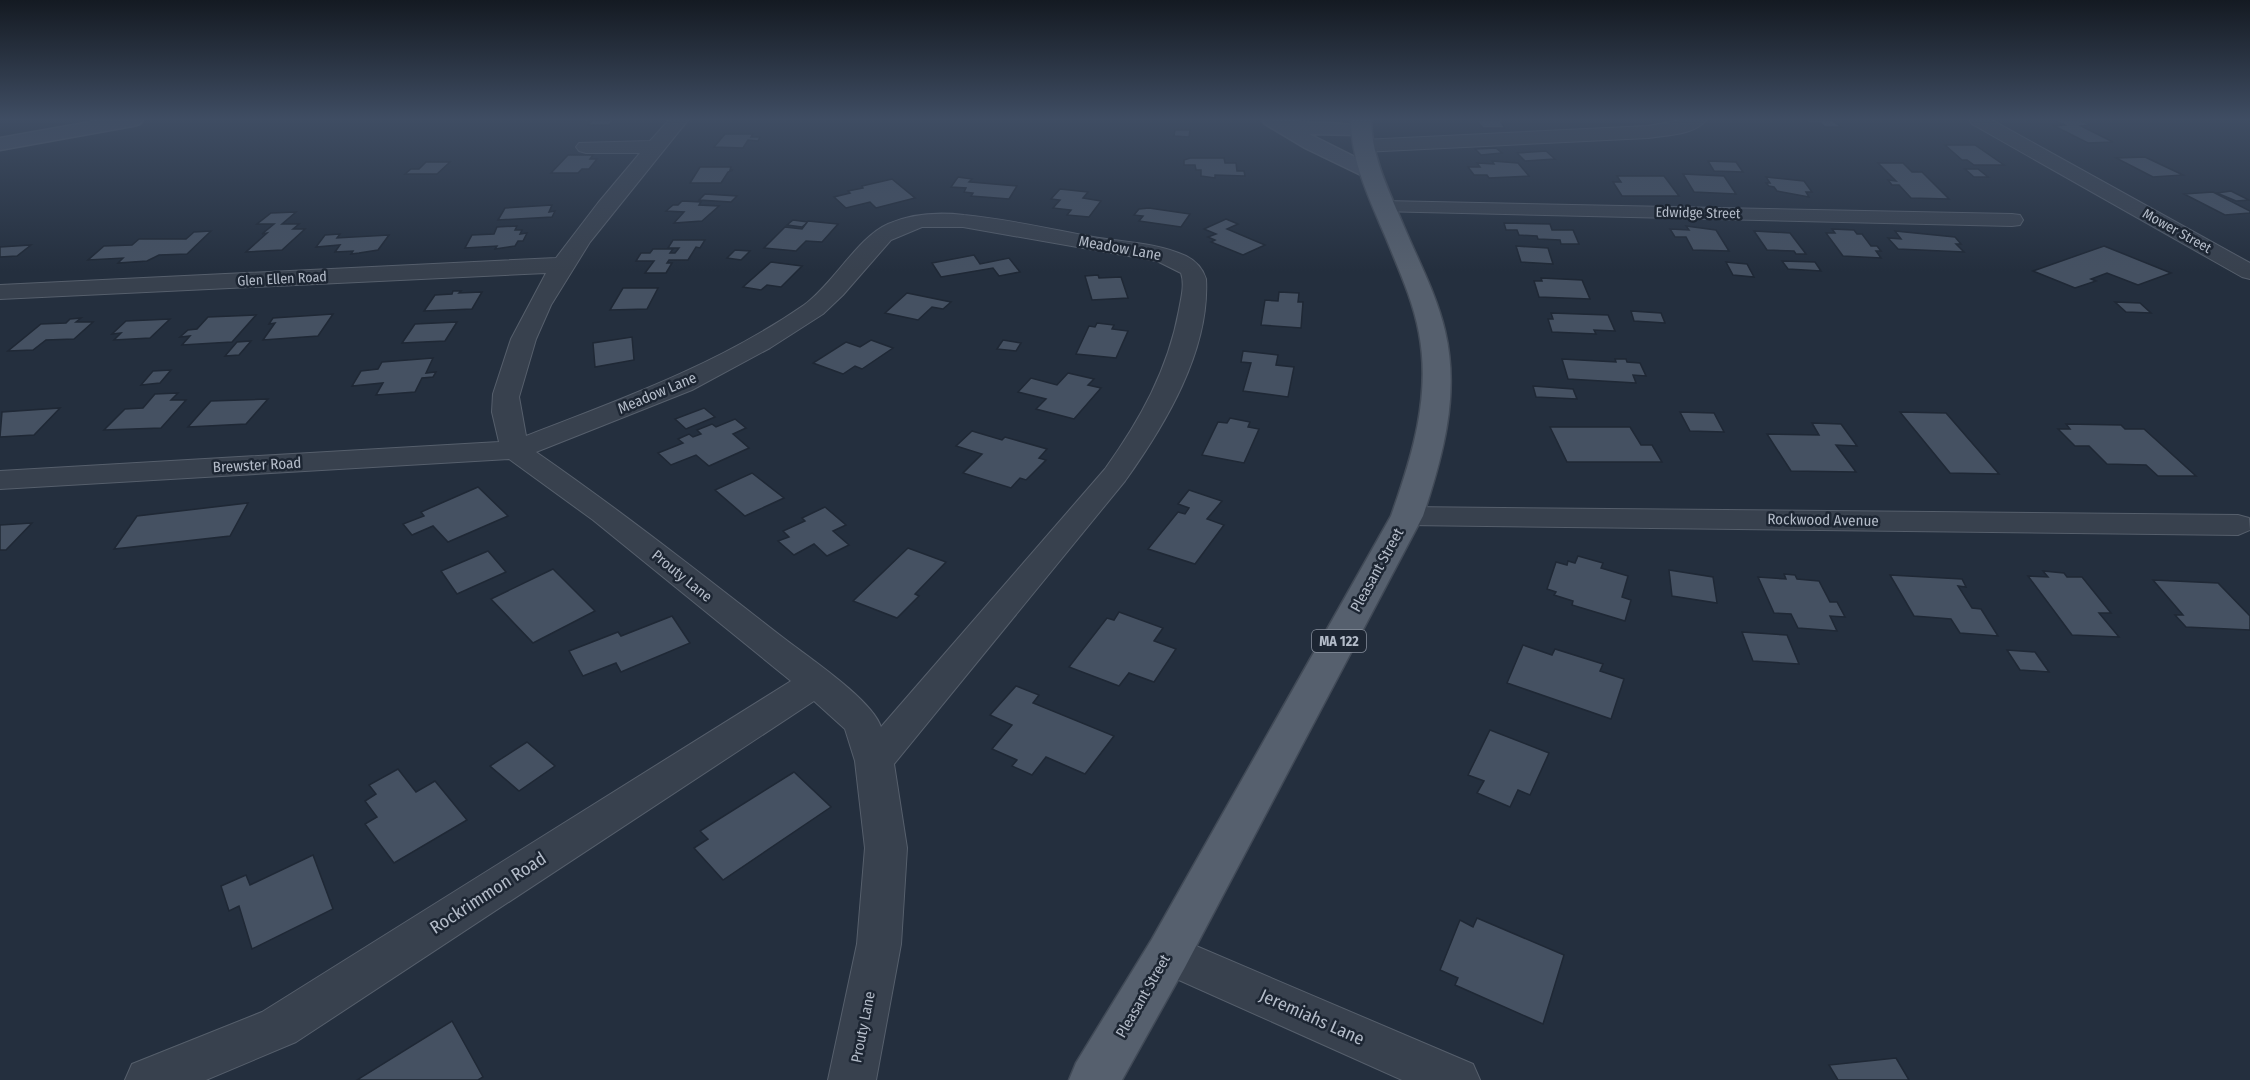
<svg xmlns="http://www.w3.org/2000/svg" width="2250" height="1080" viewBox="0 0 2250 1080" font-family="'Fira Sans Condensed',sans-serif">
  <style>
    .building { fill: #455162; stroke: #1f2835; stroke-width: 1.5 }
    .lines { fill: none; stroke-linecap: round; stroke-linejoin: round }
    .minor-casing { stroke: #565f6c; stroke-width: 2 }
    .secondary-casing { stroke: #565f6c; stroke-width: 3 }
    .primary-casing { stroke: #414a57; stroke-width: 3 }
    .minor { fill: #38414e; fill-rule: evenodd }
    .secondary { fill: #465061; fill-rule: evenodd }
    .primary { fill: #56606e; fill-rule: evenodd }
    .labels { text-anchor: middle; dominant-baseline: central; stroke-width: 5; stroke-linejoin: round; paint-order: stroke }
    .far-street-label { font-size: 14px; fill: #b4bcc9; stroke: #1d2633 }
    .shield { fill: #1d2633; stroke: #878f9c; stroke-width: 1.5 }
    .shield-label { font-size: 14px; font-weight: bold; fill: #b4bcc9 }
    .street-label { font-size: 15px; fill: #b4bcc9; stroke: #1d2633 }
    .near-street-label { font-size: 18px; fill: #b4bcc9; stroke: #1d2633 }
  </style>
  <rect width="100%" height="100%" fill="#242f3e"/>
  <g class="building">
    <polygon points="563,120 614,120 609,125 588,125 591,122 561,121"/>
    <polygon points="1476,120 1503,120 1505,122 1501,122 1505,128 1483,128"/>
    <polygon points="1805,120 1832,120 1841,127 1825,127 1820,123 1809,123"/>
    <polygon points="2054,120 2079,120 2090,125 2081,126 2113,142 2088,143 2054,126 2065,125"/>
    <polygon points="1175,130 1190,130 1189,137 1174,136"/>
    <polygon points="725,134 753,134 751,137 760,137 758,141 748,140 743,148 714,147"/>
    <polygon points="1945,145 1975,145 2004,165 1974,165 1967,160 1962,160"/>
    <polygon points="1496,148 1502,153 1481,155 1475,149"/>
    <polygon points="1546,151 1555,159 1525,161 1517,153"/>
    <polygon points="568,155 593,155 590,159 597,159 589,169 582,169 578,173 551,173"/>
    <polygon points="2145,157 2183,175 2153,177 2116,158"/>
    <polygon points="1190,158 1224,158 1225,163 1236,163 1237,171 1244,171 1245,176 1215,175 1215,178 1201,176 1201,170 1196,170 1195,165 1184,165 1184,160"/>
    <polygon points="1492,161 1518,163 1529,176 1489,178 1487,175 1474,175 1468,167 1480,167 1477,163 1494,164"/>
    <polygon points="1708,161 1736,162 1743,172 1714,171"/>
    <polygon points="426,162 450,162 437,174 405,174 411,169 419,169"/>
    <polygon points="1878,163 1903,163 1912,172 1922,172 1949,199 1911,198 1899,185 1892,185 1888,180 1896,181"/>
    <polygon points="700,167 731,167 730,170 733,170 728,172 721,183 690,183"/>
    <polygon points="1965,169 1978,169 1988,177 1974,177"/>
    <polygon points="1683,174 1724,176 1736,194 1694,192"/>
    <polygon points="1617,176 1664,176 1679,196 1622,196 1613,182 1621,182"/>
    <polygon points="958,177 972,179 969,182 1017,186 1009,199 971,196 973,193 964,192 966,188 951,187"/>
    <polygon points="1766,177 1804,181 1812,192 1806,192 1809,197 1777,191 1774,187 1769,186 1766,183 1770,183"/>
    <polygon points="892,179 915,198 876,208 870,202 846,208 834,197 850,193 848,191 863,188 862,186"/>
    <polygon points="1060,189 1088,192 1083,198 1101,201 1089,217 1067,215 1071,210 1053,208 1060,200 1051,199"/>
    <polygon points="2231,191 2249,200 2236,201 2217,193"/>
    <polygon points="2213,192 2250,211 2250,213 2225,215 2184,194"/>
    <polygon points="705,194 737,196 731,202 699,200"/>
    <polygon points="682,201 701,202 699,205 719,206 702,221 674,223 684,212 666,211 673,205 678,205"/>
    <polygon points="552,205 549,212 555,211 552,217 498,220 505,208"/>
    <polygon points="1149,208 1190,214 1181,227 1139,221 1143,216 1134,215 1139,209"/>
    <polygon points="296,212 282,224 299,224 293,229 305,229 282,250 246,252 267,233 262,234 274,224 257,224 271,213"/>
    <polygon points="1226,219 1238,224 1227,229 1265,245 1243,255 1211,242 1215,240 1208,237 1216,234 1204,229"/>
    <polygon points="793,220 808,222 802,227 787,225"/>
    <polygon points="808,221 838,224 822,242 806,241 796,251 764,248 785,227 802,229"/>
    <polygon points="1504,223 1550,224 1552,230 1573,230 1579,244 1561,244 1560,240 1538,239 1537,236 1519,235 1517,230 1506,230"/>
    <polygon points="517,226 515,230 522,230 520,234 527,233 523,241 518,241 515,246 495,249 497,246 465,248 472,235 494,234 497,227"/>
    <polygon points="1686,226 1716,230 1729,251 1693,250 1686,237 1675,237 1670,229 1689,230"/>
    <polygon points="1832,229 1854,230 1857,234 1862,234 1871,246 1877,246 1881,251 1876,251 1881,258 1843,256 1826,233 1835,233"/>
    <polygon points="211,231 187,254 159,255 147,261 118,263 123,258 88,260 104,246 132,245 139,239 186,239 194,232"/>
    <polygon points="1754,231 1790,233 1806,254 1796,254 1794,251 1767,250"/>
    <polygon points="1895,231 1955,237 1961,244 1956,244 1964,252 1898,249 1888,238 1901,239"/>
    <polygon points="340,234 337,238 389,235 378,250 359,253 351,254 353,251 335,252 340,245 316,247 325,235"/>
    <polygon points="673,240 705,240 700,248 696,247 688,260 669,260 667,263 672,263 666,273 645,273 654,261 636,261 641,253 650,253 653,249 673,249 670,253 675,253 679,248 668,248"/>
    <polygon points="31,245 17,256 0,257 0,247"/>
    <polygon points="1516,246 1548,248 1553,264 1521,262"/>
    <polygon points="2104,246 2171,273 2138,285 2107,273 2091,279 2096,281 2075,288 2033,271"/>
    <polygon points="735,250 750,251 741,260 727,258"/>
    <polygon points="974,255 980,264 1009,258 1020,272 999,276 993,268 941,277 932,263"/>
    <polygon points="1782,261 1815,262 1821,271 1788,269"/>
    <polygon points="771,262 802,266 781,287 767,285 761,290 743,287"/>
    <polygon points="1726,262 1747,264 1754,277 1733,275"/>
    <polygon points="1098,275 1099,278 1121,277 1128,298 1092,300 1085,276"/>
    <polygon points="1541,278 1582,280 1590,299 1539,297 1534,281 1542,281"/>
    <polygon points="623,288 658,288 647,309 610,310"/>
    <polygon points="453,291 461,291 459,293 482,292 472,309 424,311 435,295 452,294"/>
    <polygon points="1279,292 1299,293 1298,302 1303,302 1301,328 1261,325 1265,300 1278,301"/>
    <polygon points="907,293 951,302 943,309 932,307 918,320 885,313"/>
    <polygon points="2115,302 2140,303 2151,313 2126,312"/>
    <polygon points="1631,311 1661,313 1665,323 1634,321"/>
    <polygon points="1551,313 1608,315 1615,331 1594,330 1596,334 1552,332 1548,319 1553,319"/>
    <polygon points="333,314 318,336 263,340 275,323 269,324 273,318"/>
    <polygon points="256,315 232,342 182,345 190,336 180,337 188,330 197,329 208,317"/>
    <polygon points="81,318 76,322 93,322 74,339 46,340 33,350 8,351 41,324 66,323 70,319"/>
    <polygon points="170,319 150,338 114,340 121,333 112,334 126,321"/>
    <polygon points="457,322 445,341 402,343 415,324"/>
    <polygon points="1097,323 1114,325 1112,329 1128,331 1116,358 1076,354 1089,326 1095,327"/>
    <polygon points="632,337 634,360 595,367 593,343"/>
    <polygon points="871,340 893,348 862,369 855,366 843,374 813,363 846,342 860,347"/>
    <polygon points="1003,340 1021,343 1016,351 997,349"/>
    <polygon points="251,341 239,355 225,356 237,342"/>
    <polygon points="1243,351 1278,355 1276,365 1294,367 1288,397 1243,391 1251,363 1241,362"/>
    <polygon points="433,358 426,373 436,372 433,377 422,378 415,392 376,395 383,383 352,386 361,371 378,369 382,362"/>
    <polygon points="1562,359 1616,362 1615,359 1626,359 1627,362 1640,363 1646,376 1633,375 1636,383 1568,379"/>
    <polygon points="171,370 160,383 141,385 153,371"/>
    <polygon points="1068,373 1094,379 1088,385 1101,388 1074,419 1036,409 1046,399 1018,392 1031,378 1057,385"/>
    <polygon points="1533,386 1573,389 1577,399 1536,397"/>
    <polygon points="178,393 171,400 186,400 161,428 104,430 125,409 143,408 155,394"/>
    <polygon points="268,399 246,424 188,427 211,401"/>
    <polygon points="60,408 34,435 0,437 2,412"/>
    <polygon points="704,408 715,417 686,429 675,419"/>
    <polygon points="1680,412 1714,413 1724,432 1690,431"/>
    <polygon points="1900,412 1946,413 1999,474 1950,473"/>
    <polygon points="1230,418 1250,422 1248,427 1259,429 1244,463 1202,455 1218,422 1227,423"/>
    <polygon points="735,419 746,428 733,434 749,448 709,466 696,455 671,465 658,453 683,443 678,439 689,434 693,437 701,434 697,430 712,424 716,427"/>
    <polygon points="1812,423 1841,424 1857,446 1836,445 1856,472 1791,471 1767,434 1819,435"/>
    <polygon points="2066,424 2121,425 2125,429 2144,429 2196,476 2158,476 2146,465 2107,464 2089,446 2075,446 2058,429 2070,429"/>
    <polygon points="1550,427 1630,427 1641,445 1652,445 1662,462 1567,462"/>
    <polygon points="972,431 1002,440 1005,437 1047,449 1039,458 1046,460 1026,480 1020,478 1011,488 963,473 982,454 956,446"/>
    <polygon points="752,473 784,498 745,516 715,490"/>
    <polygon points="478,487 508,516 448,542 433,526 412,535 403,524 424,516 421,512"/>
    <polygon points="1189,490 1222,501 1207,519 1224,525 1195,564 1148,549 1178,512 1185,514 1189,508 1178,504"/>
    <polygon points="248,503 230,536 114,549 137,516"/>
    <polygon points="825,507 846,525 833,531 849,545 827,556 814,544 794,555 778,541 789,537 783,531 805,521 802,518"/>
    <polygon points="32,523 6,550 0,550 0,525"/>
    <polygon points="908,548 946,562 915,594 919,596 897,618 853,601"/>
    <polygon points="488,551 506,572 457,594 441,571"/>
    <polygon points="1578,556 1603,563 1601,568 1628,576 1622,597 1631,600 1625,621 1572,605 1573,601 1554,595 1556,592 1547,589 1556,562 1567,565 1568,561 1575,563"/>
    <polygon points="553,569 595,611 533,643 491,599"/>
    <polygon points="1669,570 1713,577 1717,603 1672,596"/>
    <polygon points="2043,571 2064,573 2067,577 2082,577 2111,613 2099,613 2119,637 2072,635 2028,576 2048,577"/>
    <polygon points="1784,574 1795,575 1797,579 1819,581 1830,602 1837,602 1845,617 1830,616 1837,631 1798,628 1791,614 1774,613 1758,577 1786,579"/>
    <polygon points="1890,575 1962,579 1966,587 1958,586 1972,608 1981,609 1998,636 1960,633 1951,619 1914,616"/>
    <polygon points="2153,580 2218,583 2250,616 2250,630 2186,627 2175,615 2183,615"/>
    <polygon points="1119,612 1163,628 1154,641 1176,649 1154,682 1129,673 1119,686 1069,667 1107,618 1114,620"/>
    <polygon points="672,616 690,643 621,672 616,663 583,676 569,651 618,632 621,636"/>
    <polygon points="1742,632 1787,635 1799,664 1753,661"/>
    <polygon points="1523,645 1552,655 1555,649 1603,664 1600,671 1624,679 1611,719 1507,683"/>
    <polygon points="2007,650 2035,652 2049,672 2020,670"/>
    <polygon points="1016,686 1039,695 1033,703 1114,736 1085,774 1046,757 1032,775 1012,766 1017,760 992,749 1012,725 990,715"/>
    <polygon points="1490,730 1549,753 1530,795 1518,790 1510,807 1477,793 1484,781 1468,775"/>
    <polygon points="527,742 555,766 519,791 490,766"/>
    <polygon points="398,769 416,792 435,781 467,820 394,863 365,824 377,817 365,801 376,794 369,785"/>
    <polygon points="794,772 831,807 723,880 694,848 708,839 700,831"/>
    <polygon points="313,855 333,909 252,949 239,906 229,911 221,886 246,875 250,885"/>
    <polygon points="1477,918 1564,955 1543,1024 1455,985 1458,978 1440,970 1460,920 1473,927"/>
    <polygon points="452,1021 483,1077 478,1080 357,1080"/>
    <polygon points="1896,1058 1909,1080 1838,1080 1829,1065"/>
  </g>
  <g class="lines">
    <defs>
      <g id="minor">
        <path d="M669 120H688L590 242 551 305 536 339 519 397 526 436C622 399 719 364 804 305 833 284 858 237 888 224 911 214 939 212 964 215 1007 219 1050 229 1093 237 1123 242 1158 243 1186 256 1196 261 1203 269 1206 279 1210 351 1165 425 1125 481L894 764 907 848 901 944 876 1080H828L857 944 865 848 855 761 845 729 814 701 296 1042 206 1080H125L132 1064 262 1012 791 681 593 520 509 459 0 489V471L499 442 492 412 493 394 511 339 546 273 0 299V285L556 258 598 203 640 153H586L579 151 576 147 579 143 650 141ZM922 227H963L1157 261 1181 273C1185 285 1181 298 1179 310 1168 370 1140 420 1105 469L881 727C872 699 805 655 781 636 700 573 620 510 536 452L692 390 770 348 823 314 843 295 891 240Z"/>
        <path d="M1681 120H1706C1695 135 1666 135 1648 138L1363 152 1356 150 1353 146 1356 142 1363 140 1648 126Z"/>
        <polygon points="1970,120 1992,120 2250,263 2250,279 2242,277 1972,124"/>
        <polygon points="1385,201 2012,214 2020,215 2023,220 2020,225 2012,226 1378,211 1374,207 1378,203"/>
        <polygon points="1407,507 2238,515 2249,518 2250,530 2238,535 1407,525 1396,523 1392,516 1396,509"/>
        <polygon points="1168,934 1473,1064 1480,1080 1402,1080 1152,968 1146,954 1152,940"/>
      </g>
      <g id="secondary">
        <polygon points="101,120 143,120 140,124 133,126 0,150 0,138"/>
        <polygon points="1262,120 1367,125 1370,129 1367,133 1360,135 1309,134 1377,168 1380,172 1377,176 1370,178 1363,176 1305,148 1265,124"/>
      </g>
      <path id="primary" d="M1351 120H1371C1372 159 1390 193 1405 229 1419 262 1437 296 1445 331 1460 394 1443 456 1423 516L1184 969 1122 1080H1069L1076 1063 1152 939 1391 516C1412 457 1431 396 1419 333 1413 300 1398 268 1386 238 1370 200 1351 162 1351 120Z"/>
    </defs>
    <use href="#minor" class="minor-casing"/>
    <use href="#secondary" class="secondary-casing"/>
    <use href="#primary" class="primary-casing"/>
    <use href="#minor" class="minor"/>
    <use href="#secondary" class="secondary"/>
    <use href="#primary" class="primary"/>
  </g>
  <linearGradient id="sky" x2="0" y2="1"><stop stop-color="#141a22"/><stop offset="0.44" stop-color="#3f4d63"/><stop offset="1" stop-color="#3f4d63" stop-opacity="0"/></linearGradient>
  <rect width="2250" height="271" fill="url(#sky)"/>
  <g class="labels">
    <g class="far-street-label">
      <text transform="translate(1698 213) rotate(1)">Edwidge Street</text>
      <text transform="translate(2177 231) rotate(29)">Mower Street</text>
      <text transform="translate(282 279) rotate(-3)">Glen Ellen Road</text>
    </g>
    <rect class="shield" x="1312" y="630" width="54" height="22" rx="4.5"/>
    <g class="shield-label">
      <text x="1339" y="641">MA 122</text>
    </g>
    <g class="street-label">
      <text transform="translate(1120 248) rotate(10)">Meadow Lane</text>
      <text transform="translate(657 393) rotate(-23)">Meadow Lane</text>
      <text transform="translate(257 465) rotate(-3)">Brewster Road</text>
      <text transform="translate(1823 520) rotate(1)">Rockwood Avenue</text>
      <text transform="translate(1377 570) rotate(-61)">Pleasant Street</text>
      <text transform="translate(682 576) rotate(39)">Prouty Lane</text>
      <text transform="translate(1143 996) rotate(-60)">Pleasant Street</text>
      <text transform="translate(863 1027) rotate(-79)">Prouty Lane</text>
    </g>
    <g class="near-street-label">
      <text transform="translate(488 893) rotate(-33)">Rockrimmon Road</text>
      <text transform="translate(1312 1017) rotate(24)">Jeremiahs Lane</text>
    </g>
  </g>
</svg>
